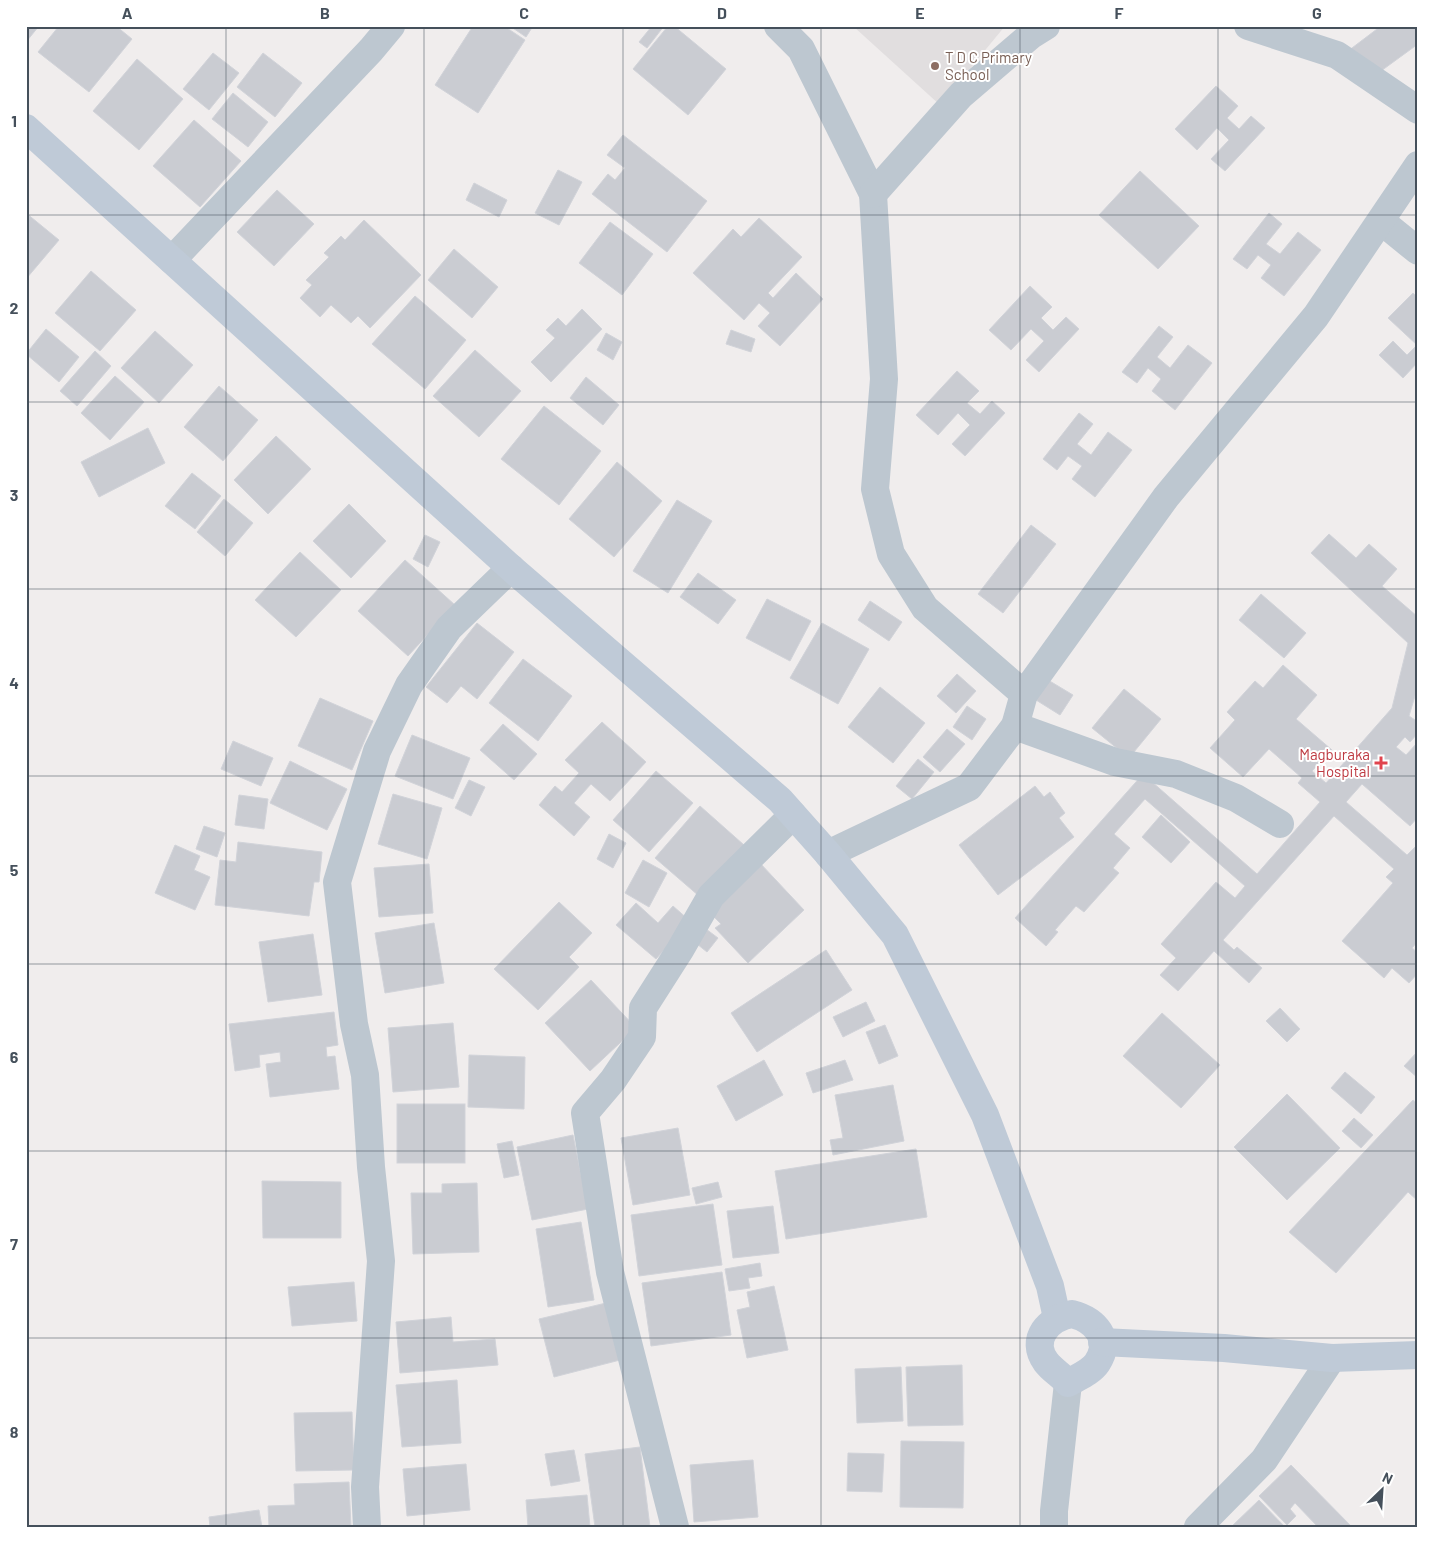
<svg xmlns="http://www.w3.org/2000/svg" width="1444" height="1553" viewBox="0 0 1444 1553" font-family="Barlow,sans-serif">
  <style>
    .education { fill: #e1dedf }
    .building { fill: #caccd2; stroke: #d1d3d9 }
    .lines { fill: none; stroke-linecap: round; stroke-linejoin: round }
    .street { stroke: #bdc7d0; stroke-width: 28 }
    .secondary { stroke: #bfcad7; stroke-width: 28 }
    .grid { fill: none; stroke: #45505b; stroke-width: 1; stroke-opacity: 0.55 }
    .education-dot { fill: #8d6e63; stroke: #fff; stroke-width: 2 }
    .health-dot { fill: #e0444e; stroke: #fff; stroke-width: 2 }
    .labels { text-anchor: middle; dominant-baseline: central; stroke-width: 4; stroke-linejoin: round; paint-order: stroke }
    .education-label { font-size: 15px; fill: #785e54; stroke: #fff; text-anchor: start }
    .health-label { font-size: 15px; fill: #be3a42; stroke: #fff; text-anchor: end }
    .neatline { fill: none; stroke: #45505b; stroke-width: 2 }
    .grid-label { font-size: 16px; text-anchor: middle; font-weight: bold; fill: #45505b }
  </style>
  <rect width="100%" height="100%" fill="#f0eded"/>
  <polygon class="education" points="853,26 1005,26 940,105"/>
  <g class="building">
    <polygon points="26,26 39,26 26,42"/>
    <polygon points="59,26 116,26 132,39 89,92 38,52"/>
    <polygon points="473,26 504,26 525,40 478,113 435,85"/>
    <polygon points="510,26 533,26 526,37"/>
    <polygon points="652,26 664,26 647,48 639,42"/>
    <polygon points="668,26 674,26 726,69 688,115 633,69"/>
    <polygon points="1381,26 1418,26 1418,44 1370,79 1348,51"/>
    <polygon points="213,53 239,73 209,110 183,89"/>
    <polygon points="263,53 302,83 275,117 237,87"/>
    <polygon points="137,59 183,99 139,150 93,111"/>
    <polygon points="1216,86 1238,106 1227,118 1239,129 1251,116 1265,128 1225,171 1211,159 1229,140 1217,128 1197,150 1175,129"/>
    <polygon points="233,93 268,122 248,147 212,119"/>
    <polygon points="194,120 241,161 200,207 153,166"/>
    <polygon points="623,135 707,201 667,252 592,194 608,174 615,180 625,168 607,155"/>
    <polygon points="558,170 582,182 559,225 535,213"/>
    <polygon points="1140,171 1199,226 1158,269 1099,215"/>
    <polygon points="474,183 507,200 499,217 466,200"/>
    <polygon points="277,190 314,224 274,266 237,232"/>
    <polygon points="26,213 59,240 26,279"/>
    <polygon points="1269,213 1282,224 1266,244 1280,254 1298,232 1321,250 1284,296 1261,278 1271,265 1258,255 1247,269 1233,259"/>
    <polygon points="759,218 802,257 768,293 773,298 796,273 823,299 780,346 758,326 770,313 759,303 744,320 693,273 733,229 741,237"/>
    <polygon points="364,220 421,275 370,328 358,316 351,323 331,305 320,317 300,298 312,285 306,280 329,257 324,253 341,236 345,240"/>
    <polygon points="610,222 653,254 622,295 579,263"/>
    <polygon points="454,249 498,287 472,318 428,280"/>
    <polygon points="91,271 136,310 100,351 55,313"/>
    <polygon points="1030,286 1052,307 1041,318 1053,330 1066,317 1079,329 1039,372 1026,360 1044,341 1031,329 1011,350 989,330"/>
    <polygon points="1413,293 1418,298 1418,362 1403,378 1379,355 1393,341 1407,355 1417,345 1388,318"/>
    <polygon points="415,296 466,340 425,389 372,344"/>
    <polygon points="582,309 602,329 551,382 531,362 555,338 546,330 558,318 566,326"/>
    <polygon points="1159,326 1173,337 1157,357 1170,368 1188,345 1212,363 1175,410 1152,391 1161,379 1148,368 1137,383 1122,372"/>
    <polygon points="46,329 79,357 59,382 26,354"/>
    <polygon points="731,330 755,339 751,352 726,344"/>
    <polygon points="155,331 193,365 159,403 121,368"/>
    <polygon points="606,333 622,342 613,360 597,350"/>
    <polygon points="475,350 521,391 479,437 433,396"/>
    <polygon points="95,351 111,366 77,406 60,391"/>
    <polygon points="957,371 979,391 967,403 980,414 992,401 1005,413 965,456 952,444 970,425 958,413 938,435 916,415"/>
    <polygon points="115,376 144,402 110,440 81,413"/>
    <polygon points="586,377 619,405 603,425 570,398"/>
    <polygon points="219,386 258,420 223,461 184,427"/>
    <polygon points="544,406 601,451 559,505 501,459"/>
    <polygon points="1079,413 1093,424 1077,444 1091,455 1108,432 1132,450 1095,497 1072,479 1082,466 1068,456 1057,470 1043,459"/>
    <polygon points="148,428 165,463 99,497 81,462"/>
    <polygon points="276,436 311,469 268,514 234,480"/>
    <polygon points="617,462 662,501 614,557 569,519"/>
    <polygon points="192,473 221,496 195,529 165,506"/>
    <polygon points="224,499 253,523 225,556 197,532"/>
    <polygon points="677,500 712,521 668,593 633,571"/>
    <polygon points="349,504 386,541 351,578 313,541"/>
    <polygon points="1031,525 1056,544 1003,613 978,594"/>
    <polygon points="1329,534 1356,558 1369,544 1397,569 1382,586 1418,617 1418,686 1409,716 1418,722 1418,733 1410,742 1405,737 1396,747 1406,755 1418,742 1418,817 1410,826 1362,784 1346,802 1407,855 1418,844 1418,941 1412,948 1418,953 1418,973 1409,983 1392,968 1384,978 1342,941 1393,883 1386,877 1394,869 1334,816 1223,940 1234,950 1237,947 1262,968 1249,983 1214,951 1178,991 1160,975 1176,958 1161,944 1216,882 1235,898 1245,886 1145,799 1114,834 1130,848 1113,868 1119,873 1084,912 1076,906 1055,930 1058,932 1046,946 1015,918 1143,774 1257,874 1320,802 1298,783 1302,778 1269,749 1243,777 1210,748 1235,720 1227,712 1255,681 1263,688 1283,665 1317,695 1296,719 1332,750 1312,771 1326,783 1392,708 1408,643 1311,553"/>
    <polygon points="425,535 440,542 428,567 413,559"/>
    <polygon points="300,552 341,590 296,637 255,600"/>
    <polygon points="405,560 455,605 408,656 358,611"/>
    <polygon points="698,573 736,600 718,624 680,597"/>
    <polygon points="1261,594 1306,633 1284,658 1239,620"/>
    <polygon points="767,599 811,621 790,661 746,638"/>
    <polygon points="870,601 902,622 889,641 858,620"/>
    <polygon points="477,623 514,652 477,699 461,686 447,703 426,687"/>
    <polygon points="822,623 869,649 838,704 790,678"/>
    <polygon points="523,659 572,696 538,741 489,703"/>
    <polygon points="957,674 976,691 956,713 937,696"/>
    <polygon points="1048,680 1073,695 1060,715 1036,700"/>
    <polygon points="880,687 925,723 893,763 848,727"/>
    <polygon points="1124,689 1161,719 1129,758 1092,728"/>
    <polygon points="320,698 373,721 352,770 298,746"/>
    <polygon points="967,706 986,719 972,740 953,727"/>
    <polygon points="602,722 646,762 610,801 591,784 574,803 590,817 574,836 539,805 555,786 562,792 579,773 565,760"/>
    <polygon points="503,724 537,754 514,780 480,750"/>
    <polygon points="947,729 965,744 940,772 923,757"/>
    <polygon points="412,735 470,758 453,799 395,776"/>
    <polygon points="233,741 273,758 261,786 221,769"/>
    <polygon points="918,759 934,772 912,799 896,786"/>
    <polygon points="290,761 347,789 327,830 270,803"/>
    <polygon points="656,771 693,803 649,852 613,820"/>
    <polygon points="469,780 485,787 471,816 455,808"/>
    <polygon points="1035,786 1044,797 1050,792 1065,813 1059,818 1074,837 998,895 959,845"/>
    <polygon points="393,794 442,808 427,859 378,844"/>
    <polygon points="239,795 268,799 264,829 235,825"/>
    <polygon points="700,806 744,845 699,896 655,858"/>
    <polygon points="1161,815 1190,842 1171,863 1142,837"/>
    <polygon points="204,826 225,833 217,857 196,849"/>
    <polygon points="609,834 626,843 613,868 597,859"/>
    <polygon points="238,842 322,852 319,882 314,882 309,916 215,905 220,860 236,862"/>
    <polygon points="175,845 200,856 194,870 210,877 195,910 155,893"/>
    <polygon points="643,860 667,873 649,907 625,893"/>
    <polygon points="759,862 804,910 748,963 715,928 721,924 708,911"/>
    <polygon points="429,864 433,913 379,917 374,868"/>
    <polygon points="559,902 592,933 569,957 579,967 538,1010 494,969"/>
    <polygon points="636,903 658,923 673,906 690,921 656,959 616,925"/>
    <polygon points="434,923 444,983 385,993 375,933"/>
    <polygon points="702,926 718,938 707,952 692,940"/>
    <polygon points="313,934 322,995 268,1002 259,942"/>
    <polygon points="826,950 852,990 757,1052 731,1013"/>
    <polygon points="591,980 636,1028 590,1071 545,1023"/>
    <polygon points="866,1002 875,1021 843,1037 833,1017"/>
    <polygon points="1280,1008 1300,1029 1287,1042 1266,1021"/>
    <polygon points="334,1012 338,1045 326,1047 327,1057 335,1056 339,1089 270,1097 266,1064 281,1062 280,1052 259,1055 260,1067 235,1071 229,1024"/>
    <polygon points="1162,1013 1220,1065 1181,1108 1123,1056"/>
    <polygon points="453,1023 459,1087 393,1092 388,1028"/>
    <polygon points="885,1025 898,1056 879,1064 866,1032"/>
    <polygon points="1418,1051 1418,1078 1404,1066"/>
    <polygon points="469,1055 525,1057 524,1109 468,1107"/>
    <polygon points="764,1060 783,1095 736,1121 717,1086"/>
    <polygon points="845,1060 853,1080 813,1093 806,1073"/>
    <polygon points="1345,1072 1375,1097 1361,1114 1331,1088"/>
    <polygon points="893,1085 904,1141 833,1155 830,1140 843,1138 835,1095"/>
    <polygon points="1287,1094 1340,1148 1287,1200 1234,1147"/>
    <polygon points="1413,1100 1418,1104 1418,1201 1408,1192 1336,1273 1289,1232"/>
    <rect x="397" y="1104" width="68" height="59"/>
    <polygon points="1354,1118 1373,1135 1361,1148 1342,1131"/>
    <polygon points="678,1128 690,1195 633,1205 621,1138"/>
    <polygon points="573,1135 588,1209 532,1220 517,1147"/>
    <polygon points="512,1141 519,1175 504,1178 497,1144"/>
    <polygon points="916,1149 927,1217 786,1239 775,1171"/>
    <polygon points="262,1181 341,1182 341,1238 263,1238"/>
    <polygon points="718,1182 722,1197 696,1204 692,1188"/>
    <polygon points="477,1183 479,1252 413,1254 411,1193 442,1193 442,1184"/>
    <polygon points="713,1204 722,1265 639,1276 631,1215"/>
    <polygon points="773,1206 779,1253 733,1258 727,1211"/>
    <polygon points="581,1222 594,1300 548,1307 536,1229"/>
    <polygon points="760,1263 762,1276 748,1278 750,1288 729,1291 725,1269"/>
    <polygon points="722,1272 731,1335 651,1346 642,1283"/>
    <polygon points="354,1282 357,1321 292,1326 288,1287"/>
    <polygon points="774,1286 788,1350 747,1358 737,1310 750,1307 747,1292"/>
    <polygon points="606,1303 620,1360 554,1377 539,1319"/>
    <polygon points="451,1317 453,1342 495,1339 498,1365 400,1373 396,1322"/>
    <polygon points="962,1365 963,1425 908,1426 906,1367"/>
    <polygon points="901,1367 903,1421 857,1423 855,1369"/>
    <polygon points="457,1380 461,1443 402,1447 396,1385"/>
    <polygon points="352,1412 354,1470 296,1471 294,1413"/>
    <polygon points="901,1441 964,1442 963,1508 900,1507"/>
    <polygon points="640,1447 650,1527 595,1527 585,1454"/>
    <polygon points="574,1450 580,1481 551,1486 545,1454"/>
    <polygon points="848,1453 884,1454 882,1492 847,1491"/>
    <polygon points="753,1460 758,1517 694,1522 690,1465"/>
    <polygon points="466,1464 470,1510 407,1516 403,1469"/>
    <polygon points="1291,1465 1352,1527 1318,1527 1295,1503 1290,1509 1296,1516 1287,1525 1259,1496"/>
    <polygon points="349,1482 351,1527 269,1527 268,1506 295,1505 294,1484"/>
    <polygon points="587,1495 590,1527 528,1527 526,1500"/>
    <polygon points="1259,1500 1285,1527 1231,1527"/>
    <polygon points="259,1510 262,1527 210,1527 209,1517"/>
  </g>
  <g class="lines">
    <g class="street">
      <polyline points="778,26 801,49 873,194 884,379 875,489 891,554 925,608 1024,694"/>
      <polyline points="1248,26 1337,55 1418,110"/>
      <polyline points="873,194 961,95 1030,36 1046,26"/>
      <polyline points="1381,221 1418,251"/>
      <polyline points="172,260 371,50 391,26"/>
      <polyline points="1015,726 1115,762 1176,774 1236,798 1280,824"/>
      <polyline points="828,854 969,787 1015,726 1024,694 1166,497 1316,316 1418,165"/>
      <polyline points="367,1527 365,1487 381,1261 371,1167 365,1075 354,1024 337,882 377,751 409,685 449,628 511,568"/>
      <polyline points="675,1527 610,1272 585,1113 613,1080 642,1037 643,1008 680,950 711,896 793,815"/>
      <polyline points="1054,1527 1054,1511 1068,1383"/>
      <polyline points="1198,1527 1264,1460 1332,1358"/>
    </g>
    <g class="secondary">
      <polyline points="26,128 511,568 780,800 828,854 895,935 985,1115 1050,1286 1057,1318"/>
      <path d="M1072 1314C1095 1320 1113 1339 1097 1363 1091 1372 1078 1377 1068 1383 1061 1375 1052 1370 1046 1362 1029 1339 1049 1318 1072 1314Z"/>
      <polyline points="1102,1342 1224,1348 1332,1358 1418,1355"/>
    </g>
  </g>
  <path class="grid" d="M226 26V1527M424 26V1527M623 26V1527M821 26V1527M1020 26V1527M1218 26V1527M26 215H1418M26 402H1418M26 589H1418M26 776H1418M26 964H1418M26 1151H1418M26 1338H1418"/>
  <circle class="education-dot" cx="935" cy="66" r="5"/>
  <path class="health-dot" d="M1378.5 755.5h5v5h5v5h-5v5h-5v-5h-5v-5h5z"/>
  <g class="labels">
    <g class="education-label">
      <text x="945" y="57">T D C Primary<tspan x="945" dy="17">School</tspan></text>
    </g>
    <g class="health-label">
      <text x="1370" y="754">Magburaka<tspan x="1370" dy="17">Hospital</tspan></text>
    </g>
  </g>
  <rect width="1444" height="1553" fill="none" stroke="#ffffff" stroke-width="55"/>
  <g transform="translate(1382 1490) rotate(25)" stroke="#ffffff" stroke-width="4" paint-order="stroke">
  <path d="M0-4L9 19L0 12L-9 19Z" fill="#45505b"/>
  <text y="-8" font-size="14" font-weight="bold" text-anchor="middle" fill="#45505b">N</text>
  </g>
  <rect x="28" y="28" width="1388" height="1498" class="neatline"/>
  <g class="grid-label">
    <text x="127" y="19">A</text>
    <text x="325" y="19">B</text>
    <text x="524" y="19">C</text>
    <text x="722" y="19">D</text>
    <text x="920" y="19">E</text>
    <text x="1119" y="19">F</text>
    <text x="1317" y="19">G</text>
    <text x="14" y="127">1</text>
    <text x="14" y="314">2</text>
    <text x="14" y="501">3</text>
    <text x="14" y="689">4</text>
    <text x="14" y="876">5</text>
    <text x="14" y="1063">6</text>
    <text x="14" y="1250">7</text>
    <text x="14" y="1438">8</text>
  </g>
</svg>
